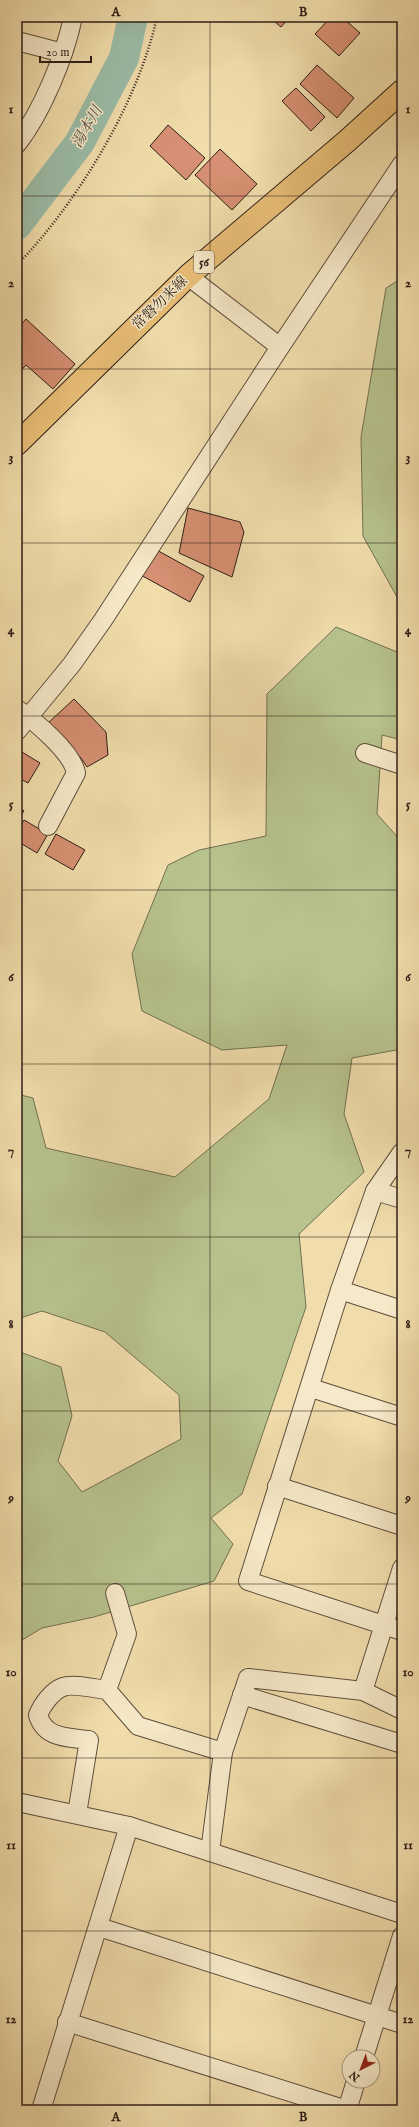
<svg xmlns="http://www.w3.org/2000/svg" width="419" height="2127" viewBox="0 0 419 2127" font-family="'IM FELL English','Noto Serif JP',serif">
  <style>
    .green { fill: #b7c28c; stroke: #727052 }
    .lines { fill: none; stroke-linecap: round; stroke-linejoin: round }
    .river { stroke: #9bbca7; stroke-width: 30 }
    .building { fill: #d79073; stroke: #2e1e17 }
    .street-casing { stroke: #5f4e3c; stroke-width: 20 }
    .primary-casing { stroke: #2e1e17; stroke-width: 24 }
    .path { stroke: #2e1e17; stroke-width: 2.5; stroke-dasharray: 1 2; stroke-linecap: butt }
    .street { stroke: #f6e9c9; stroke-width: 18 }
    .primary { stroke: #e8be76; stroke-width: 22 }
    .grid { fill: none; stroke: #2e1e17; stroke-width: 1; stroke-opacity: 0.55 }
    .labels { text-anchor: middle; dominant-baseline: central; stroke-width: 3; stroke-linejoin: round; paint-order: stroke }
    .shield { fill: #f6e9c9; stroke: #6a5b4c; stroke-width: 1 }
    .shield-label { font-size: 13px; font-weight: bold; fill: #2e1e17 }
    .street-label { font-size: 14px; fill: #2e1e17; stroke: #f6e9c9 }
    .water-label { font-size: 15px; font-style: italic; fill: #4f4d42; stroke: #f6e9c9 }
    .neatline { fill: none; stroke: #2e1e17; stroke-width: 1.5 }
    .grid-label { font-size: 13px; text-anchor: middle; font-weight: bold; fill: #2e1e17 }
  </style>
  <rect width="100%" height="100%" fill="#f1ddac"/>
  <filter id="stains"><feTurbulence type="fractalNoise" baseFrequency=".005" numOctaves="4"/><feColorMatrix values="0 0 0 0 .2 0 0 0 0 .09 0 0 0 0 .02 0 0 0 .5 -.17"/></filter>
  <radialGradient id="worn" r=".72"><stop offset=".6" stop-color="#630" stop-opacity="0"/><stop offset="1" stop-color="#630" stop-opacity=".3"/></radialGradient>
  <g class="green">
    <polygon points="402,278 402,599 397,597 363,536 361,437 386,288"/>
    <polygon points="336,627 402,654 402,740 382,735 377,814 402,842 402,1049 352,1058 344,1114 364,1172 299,1234 306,1307 242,1494 211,1518 233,1544 214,1581 94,1617 42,1628 17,1643 17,1355 20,1352 61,1367 72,1416 58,1461 82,1492 181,1439 179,1395 105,1332 42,1311 17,1319 17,1094 33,1098 46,1148 175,1177 269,1099 287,1045 222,1050 142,1011 132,954 168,865 199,850 266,836 267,694"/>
  </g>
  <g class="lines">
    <polyline class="river" points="17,225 80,142 124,58 133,17"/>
  </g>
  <g class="building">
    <polygon points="269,17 290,17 281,27"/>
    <polygon points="331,17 342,17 360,33 339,56 315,34"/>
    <polygon points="317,65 354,98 337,118 300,84"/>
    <polygon points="296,88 325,117 311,131 282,101"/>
    <polygon points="168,125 205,158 186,180 150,146"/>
    <polygon points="220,149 257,184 232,210 195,175"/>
    <polygon points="26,319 75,364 53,389 26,365 17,375 17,329"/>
    <polygon points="188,508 240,522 244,532 232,577 179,553"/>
    <polygon points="153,548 204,576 190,602 139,574"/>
    <polygon points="74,699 106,732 108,755 87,767 81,758 48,723"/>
    <polygon points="17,749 40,763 28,783 17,777"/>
    <polygon points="17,806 24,811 17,820"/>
    <polygon points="24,820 48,834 37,853 17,841 17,832"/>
    <polygon points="56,834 85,850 73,870 45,854"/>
  </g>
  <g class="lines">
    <defs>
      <g id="street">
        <polyline points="17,41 63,53"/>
        <path d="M17 144C42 112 65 56 73 17"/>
        <polyline points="188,276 280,347"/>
        <path d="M17 709C35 721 72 752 76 773L48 826"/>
        <polyline points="17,731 72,664 103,620 280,347 402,164"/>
        <polyline points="365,753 402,765"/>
        <polyline points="402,1152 375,1191 340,1290 248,1581 402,1631"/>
        <polyline points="375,1191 402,1199"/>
        <polyline points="340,1290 402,1310"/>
        <polyline points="311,1388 402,1417"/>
        <polyline points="277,1486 402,1526"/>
        <polyline points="115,1593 127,1634 107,1690 138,1726 223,1752"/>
        <polyline points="363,1691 402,1568"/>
        <polyline points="242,1695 402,1744"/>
        <polyline points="402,1710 363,1691 248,1678 223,1752 210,1852 402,1914"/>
        <polyline points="17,1802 129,1826 210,1852"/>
        <path d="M77 1814 89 1740C68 1737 45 1739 38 1715 42 1705 52 1691 63 1687 72 1683 97 1689 107 1690"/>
        <polyline points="99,1927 402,2024"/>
        <polyline points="67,2022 347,2110"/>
        <polyline points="364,2057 402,1936"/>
        <polyline points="41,2110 129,1826"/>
        <polyline points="347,2110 356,2081"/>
      </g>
      <polyline id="primary" points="17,444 188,276 347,141 402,91"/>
    </defs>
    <use href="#street" class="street-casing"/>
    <use href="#primary" class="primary-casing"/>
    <path class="path" d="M17 265C78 202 138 103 157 17"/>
    <use href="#street" class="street"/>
    <use href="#primary" class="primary"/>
  </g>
  <path class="grid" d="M210 17V2110M17 196H402M17 369H402M17 543H402M17 716H402M17 890H402M17 1064H402M17 1237H402M17 1411H402M17 1584H402M17 1758H402M17 1931H402"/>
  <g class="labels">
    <rect class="shield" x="194" y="251" width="20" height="22" rx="3"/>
    <g class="shield-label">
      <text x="204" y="262">56</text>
    </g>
    <g class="street-label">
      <text transform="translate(160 303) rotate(-44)">常磐勿来線</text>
    </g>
    <g class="water-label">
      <text transform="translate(87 127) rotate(-60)">湯本川</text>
    </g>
  </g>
  <rect width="419" height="2127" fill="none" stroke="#f1ddac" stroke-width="44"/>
  <g transform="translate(361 2069) rotate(222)"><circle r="19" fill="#f6e9c9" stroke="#a69882"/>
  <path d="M0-3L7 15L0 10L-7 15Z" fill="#8f2418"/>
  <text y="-6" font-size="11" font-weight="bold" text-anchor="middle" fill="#2e1e17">N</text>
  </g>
  <path d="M40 56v6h51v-6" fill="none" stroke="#2e1e17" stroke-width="2"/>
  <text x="46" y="56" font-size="12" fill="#2e1e17" stroke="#f6e9c9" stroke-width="3" paint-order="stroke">20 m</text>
  <rect x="22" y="22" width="375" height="2083" class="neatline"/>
  <g class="grid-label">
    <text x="116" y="16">A</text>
    <text x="303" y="16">B</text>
    <text x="11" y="113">1</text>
    <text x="408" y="113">1</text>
    <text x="11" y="287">2</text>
    <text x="408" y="287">2</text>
    <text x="11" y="461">3</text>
    <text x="408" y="461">3</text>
    <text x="11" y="634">4</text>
    <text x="408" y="634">4</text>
    <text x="11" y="808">5</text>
    <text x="408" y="808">5</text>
    <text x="11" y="981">6</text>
    <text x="408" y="981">6</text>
    <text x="11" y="1155">7</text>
    <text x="408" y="1155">7</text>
    <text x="11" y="1328">8</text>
    <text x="408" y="1328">8</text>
    <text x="11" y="1502">9</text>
    <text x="408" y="1502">9</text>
    <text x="11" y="1676">10</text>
    <text x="408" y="1676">10</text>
    <text x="11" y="1849">11</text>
    <text x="408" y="1849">11</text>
    <text x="11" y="2023">12</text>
    <text x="408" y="2023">12</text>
    <text x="116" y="2121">A</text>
    <text x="303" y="2121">B</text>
  </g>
  <rect width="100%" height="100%" filter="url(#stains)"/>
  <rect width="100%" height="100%" fill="url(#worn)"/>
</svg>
